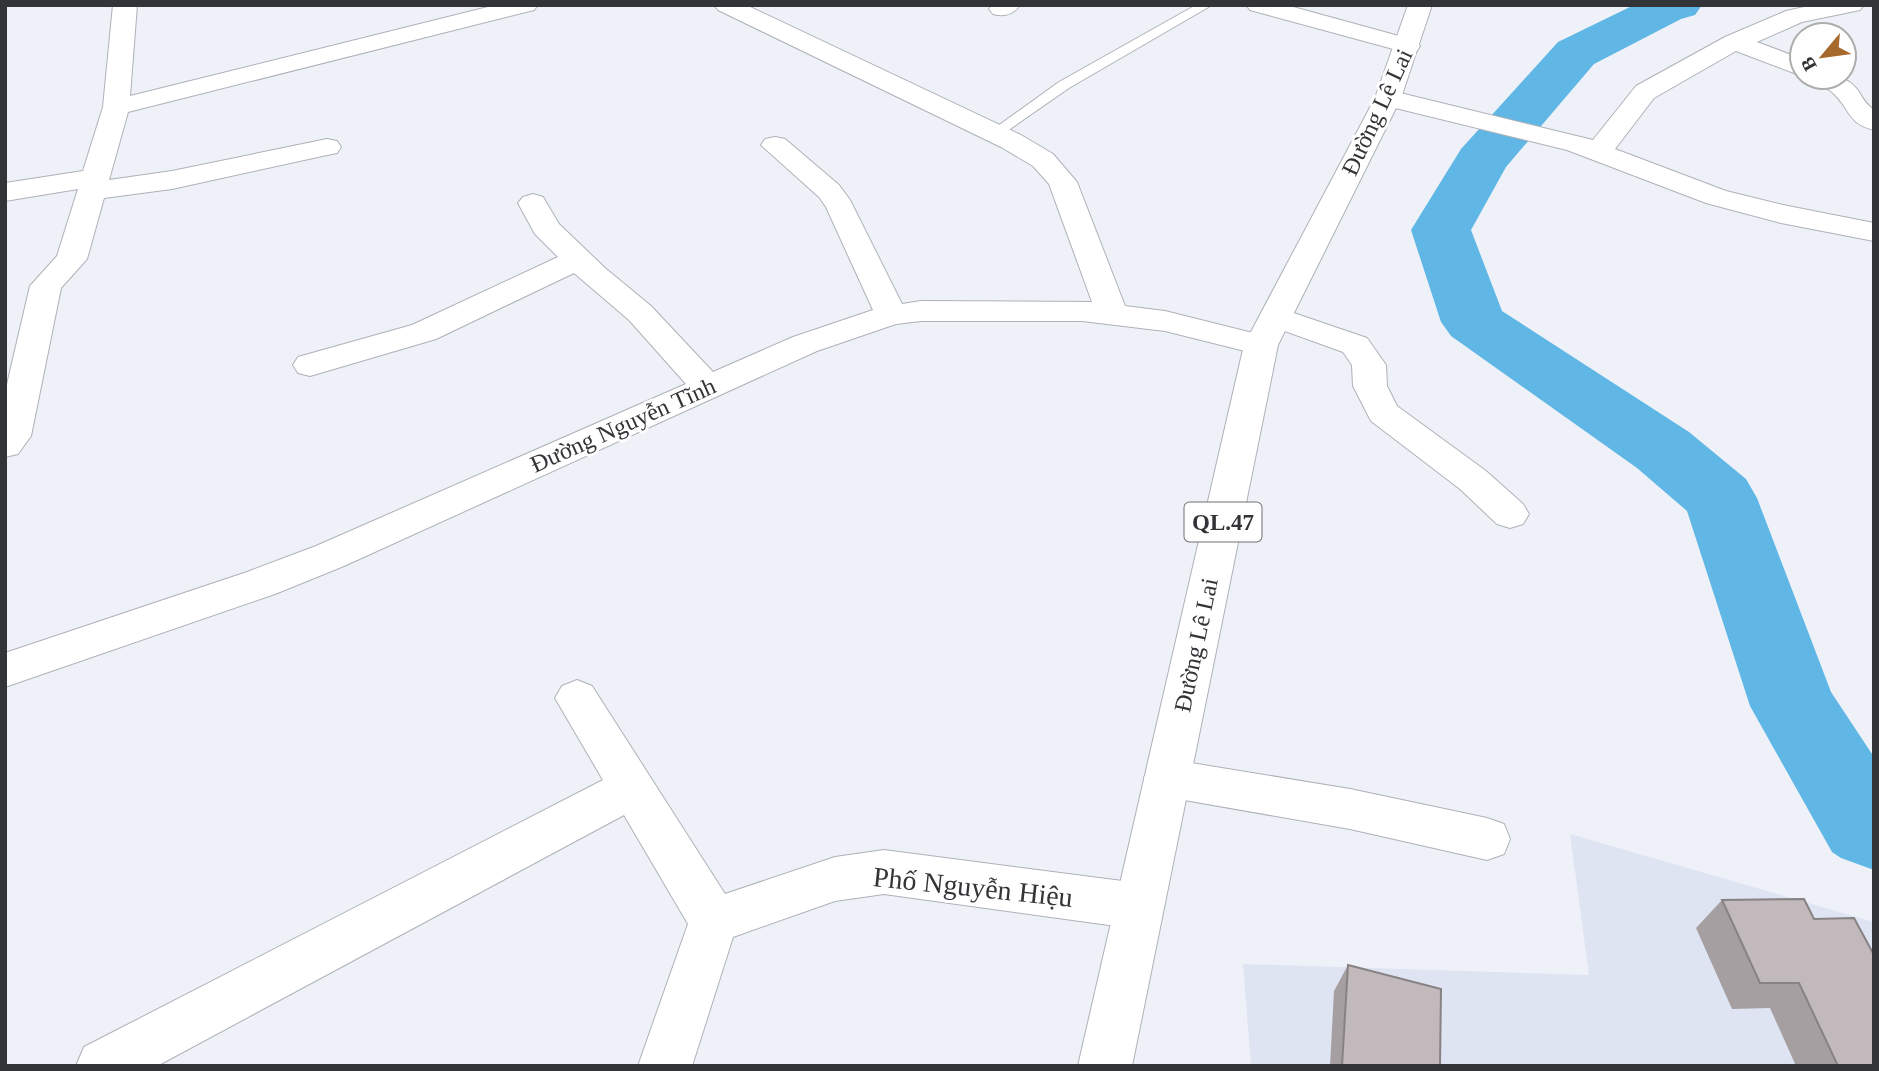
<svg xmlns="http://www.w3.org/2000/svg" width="1879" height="1071" viewBox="0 0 1879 1071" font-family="Georgia,serif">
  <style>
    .built { fill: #dee4f2 }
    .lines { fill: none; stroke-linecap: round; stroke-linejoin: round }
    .river { fill: #60b7e5; fill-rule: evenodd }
    .service-casing { stroke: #aeb1b7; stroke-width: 2 }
    .minor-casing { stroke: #aeb1b7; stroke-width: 2 }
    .trunk-casing { stroke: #aeb1b7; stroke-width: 2 }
    .service { fill: #fff; fill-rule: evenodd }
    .minor { fill: #fff; fill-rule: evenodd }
    .trunk { fill: #fff; fill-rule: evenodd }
    .wall { fill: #a69fa1 }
    .building { fill: #c1b9bb; stroke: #878283; stroke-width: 2 }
    .labels { text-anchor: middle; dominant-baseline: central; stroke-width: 6; stroke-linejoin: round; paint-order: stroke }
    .shield { fill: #fefefe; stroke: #707173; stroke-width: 2 }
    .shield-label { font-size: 23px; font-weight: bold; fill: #333437 }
    .street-label { font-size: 24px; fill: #333437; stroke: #fefefe }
    .near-street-label { font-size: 28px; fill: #333437; stroke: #fefefe }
  </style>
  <rect width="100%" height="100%" fill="#eef1f8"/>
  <polygon class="built" points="1570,834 1874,922 1874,1066 1251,1066 1243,964 1589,975"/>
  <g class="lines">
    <polygon class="river" points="1634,5 1702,5 1695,15 1681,19 1594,64 1506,167 1471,230 1502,311 1689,432 1746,479 1757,498 1831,692 1874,757 1874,870 1841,858 1832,852 1750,706 1687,511 1637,468 1451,336 1441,322 1411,230 1461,149 1558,42"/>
    <defs>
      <polygon id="service" points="1196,5 1212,5 1069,88 1000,136 995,137 988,133 1059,82"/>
      <g id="minor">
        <polygon points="113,5 137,5 130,96 496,5 538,5 534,10 128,112 109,180 172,171 327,139 337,141 341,147 337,153 327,155 172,189 104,198 87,259 61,288 31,436 18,454 5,457 5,393 30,286 57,256 78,189 5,201 5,183 83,171 103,107"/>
        <polygon points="714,5 746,5 1021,135 1053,154 1077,182 1125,306 1165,311 1273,338 1278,345 1273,352 1261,355 1165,331 1082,321 921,321 896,324 817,351 344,566 275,594 5,687 5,653 247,572 316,546 686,384 629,320 574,273 436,339 310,376 298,373 293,365 298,357 412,325 558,257 535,234 518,203 523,197 533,194 543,197 559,224 605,268 651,306 713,372 793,337 873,310 826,207 819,197 761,145 765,139 775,137 785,139 839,185 850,200 902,304 921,301 1092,302 1049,184 1033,166 1001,147 718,10"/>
        <path d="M992 5H1020C1013 15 1004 17 993 14L989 9Z"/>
        <polygon points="1246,5 1286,5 1417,41 1420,46 1417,51 1408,53 1250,10"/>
        <polygon points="1813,5 1864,5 1860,10 1802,22 1757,42 1802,59 1802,76 1736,51 1654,98 1615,149 1726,191 1783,205 1874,223 1874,241 1781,223 1706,203 1567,150 1379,104 1375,98 1379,92 1388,90 1593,140 1636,86 1725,37 1786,11"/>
        <path d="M1812 77C1832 77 1847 74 1859 92 1863 99 1867 105 1874 110V130C1848 124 1850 109 1834 94 1827 87 1818 85 1812 77Z"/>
        <polygon points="1276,307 1367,338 1386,365 1387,386 1397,406 1486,471 1523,504 1529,514 1523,524 1510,528 1497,524 1460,489 1371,421 1353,386 1352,365 1343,352 1265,324 1260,317 1265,310"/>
        <polygon points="577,680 592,686 725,894 835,857 884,850 1138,883 1155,890 1162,906 1155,922 1138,929 884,894 835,901 733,937 692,1066 638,1066 688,924 624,815 157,1066 76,1066 84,1047 603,780 555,698 562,686"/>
        <polygon points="1167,759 1350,789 1487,818 1504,824 1510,839 1504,854 1487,860 1350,829 1167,797 1151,792 1144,778 1151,764"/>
      </g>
      <polygon id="trunk" points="1408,5 1432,5 1401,98 1278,345 1132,1066 1078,1066 1244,345 1375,98"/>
    </defs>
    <use href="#service" class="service-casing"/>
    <use href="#minor" class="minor-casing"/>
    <use href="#trunk" class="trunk-casing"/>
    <use href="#service" class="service"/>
    <use href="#minor" class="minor"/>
    <use href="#trunk" class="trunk"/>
  </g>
  <g class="wall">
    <polygon points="1804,899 1874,1066 1796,1066 1770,1008 1732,1009 1696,928 1722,900"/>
    <polygon points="1348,965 1440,1066 1330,1066 1334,991"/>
  </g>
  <g class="building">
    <polygon points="1804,899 1814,919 1854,918 1874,955 1874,1066 1838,1066 1799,983 1760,983 1722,900"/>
    <polygon points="1348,965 1441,989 1440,1066 1342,1066"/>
  </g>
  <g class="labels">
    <rect class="shield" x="1184.5" y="502.5" width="77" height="39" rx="5"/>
    <g class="shield-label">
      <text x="1223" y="522">QL.47</text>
    </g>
    <g class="street-label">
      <text transform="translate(1377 112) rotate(-65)">Đường Lê Lai</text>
      <text transform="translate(623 425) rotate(-24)">Đường Nguyễn Tĩnh</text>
      <text transform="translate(1196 645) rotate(-78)">Đường Lê Lai</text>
    </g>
    <g class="near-street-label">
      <text transform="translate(973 887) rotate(6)">Phố Nguyễn Hiệu</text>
    </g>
  </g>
  <rect width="1879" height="1071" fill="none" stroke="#333437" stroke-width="14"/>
  <g transform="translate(1823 56) rotate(241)"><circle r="33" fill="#fefefe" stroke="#adadae" stroke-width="2"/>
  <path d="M0-5L12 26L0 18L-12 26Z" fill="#a5692b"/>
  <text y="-10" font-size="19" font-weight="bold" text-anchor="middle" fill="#333437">B</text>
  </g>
</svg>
